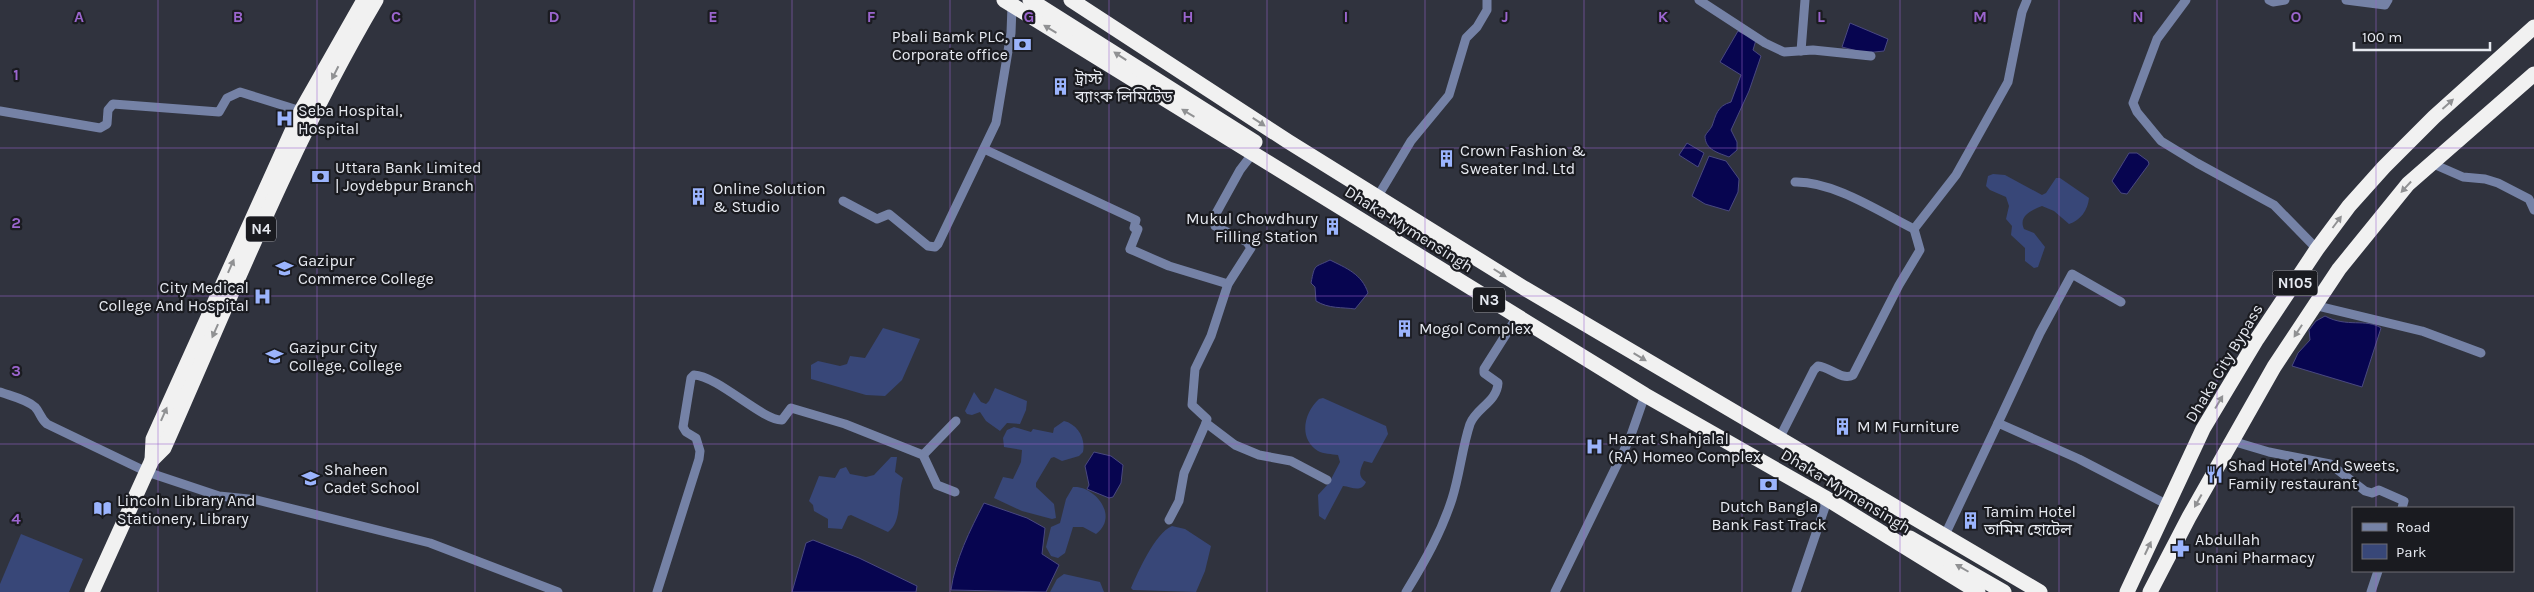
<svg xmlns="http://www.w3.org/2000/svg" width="2534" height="592" viewBox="0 0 2534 592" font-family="Karla,'Noto Sans Bengali',sans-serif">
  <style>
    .green { fill: #384778 }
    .water { fill: #070550; stroke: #4a4980 }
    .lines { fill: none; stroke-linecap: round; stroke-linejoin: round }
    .street { stroke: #7582a6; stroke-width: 9 }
    .highway { stroke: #f1f1f1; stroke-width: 15 }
    .oneway { fill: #909193 }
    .grid { fill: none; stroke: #9b65ce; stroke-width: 1; stroke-opacity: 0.55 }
    .labels { text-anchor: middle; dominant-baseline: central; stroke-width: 4.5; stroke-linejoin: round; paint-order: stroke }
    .shield { fill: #1a1b20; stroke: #a9abb2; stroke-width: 1 }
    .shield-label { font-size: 15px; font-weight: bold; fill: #e6e9f0 }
    .poi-label { font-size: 16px; fill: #e6e9f0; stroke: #1a1b20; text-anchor: start }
    .street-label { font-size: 16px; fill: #e6e9f0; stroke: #1a1b20 }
    .grid-label { font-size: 16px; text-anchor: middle; font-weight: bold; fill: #9b65ce; stroke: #1a1b20; stroke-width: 4.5; stroke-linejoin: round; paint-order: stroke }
  </style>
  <rect width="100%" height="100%" fill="#30333e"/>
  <g class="green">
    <path d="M1993 174 2005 175 2042 195 2046 193 2056 178H2060L2089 198C2088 210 2080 221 2069 224L2054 211 2042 206C2032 210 2018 216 2024 229L2034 233 2045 247 2038 267 2034 268 2025 261V248L2011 235 2012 226 2006 219 2009 206 2006 197 1990 190 1986 186 1988 176Z"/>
    <polygon points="883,328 920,339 902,380 885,396 866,395 811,379 811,365 818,361 840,366 847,364 850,356 865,358"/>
    <polygon points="995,388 1027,401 1026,410 1020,424 1007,423 1000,431 986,421 980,412 972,415 967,414 965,411 974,392 981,402 986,404 989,401"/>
    <path d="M1323 398 1386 426 1388 434 1372 463 1364 461C1360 470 1357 476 1366 482 1361 493 1352 487 1343 486L1325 520 1319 516 1318 495 1329 483 1340 462 1338 455C1332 454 1323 454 1318 451 1298 438 1304 413 1319 399Z"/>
    <path d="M1064 421C1077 424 1086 438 1083 452L1079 456 1062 461 1054 457 1051 458 1036 483V487L1054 504 1056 518 1052 519 1022 511 994 498 1003 477 1013 479 1021 462 1022 450 1004 447 1003 438 1007 430 1014 427 1031 432 1033 429 1053 433 1054 428Z"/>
    <path d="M891 457H897L895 472 903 478C897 494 903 521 888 532L851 515 848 516 842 529 828 528V519L814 511 813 505 809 501 819 476 835 478 840 469 846 467 850 474 866 477 874 475Z"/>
    <path d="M1073 487C1094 485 1120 516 1096 534L1083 527H1073L1065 553 1058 558 1051 556 1046 547 1051 527 1060 523 1066 499Z"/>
    <path d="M1172 526 1185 529 1211 546 1205 571 1196 592 1133 590 1131 588C1138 572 1155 533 1172 526Z"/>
    <polygon points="21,534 83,559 69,592 0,592 0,584"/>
    <polygon points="1064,574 1100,582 1104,592 1050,592 1057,579"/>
  </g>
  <g class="water">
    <polygon points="1850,23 1888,39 1884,51 1865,53 1842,47"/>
    <path d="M1738 31 1756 40 1753 50 1761 56 1749 91 1731 130 1737 142V150L1729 157C1719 153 1705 150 1705 136 1707 132 1710 130 1712 126 1716 115 1717 106 1731 102L1741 75 1720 62Z"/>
    <polygon points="1687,143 1704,153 1698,167 1679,155"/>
    <polygon points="2129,153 2137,153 2148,161 2149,164 2127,194 2121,193 2112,181"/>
    <polygon points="1709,156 1726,161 1739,179 1738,192 1729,211 1705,204 1692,196"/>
    <path d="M1330 260C1346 268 1362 274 1368 293L1355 309C1342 307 1329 309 1316 301L1315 287 1311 283C1315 263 1314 268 1330 260Z"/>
    <path d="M2325 316C2347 328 2366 318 2381 328L2362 387 2292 366 2298 353 2310 340 2309 330 2316 321Z"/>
    <polygon points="1094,452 1111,456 1123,465 1121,483 1113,497 1109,498 1087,489 1089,485 1085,466"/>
    <path d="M984 503 1027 518 1045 528 1042 554 1059 565 1046 592 951 590C955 560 970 530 984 503Z"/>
    <polygon points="813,540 859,558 917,586 916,592 792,592 806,543"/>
  </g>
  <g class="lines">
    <g class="street">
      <polyline points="1699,0 1765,43 1784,52 1813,50 1871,56"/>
      <polyline points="2186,0 2157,39 2133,103 2137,112 2161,141 2197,163 2274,205 2317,249"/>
      <polyline points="2269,0 2273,2 2285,0"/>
      <polyline points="2346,0 2385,5 2388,0"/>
      <polyline points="1801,51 1805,0"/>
      <polyline points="0,111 100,128 107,124 108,110 113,104 219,112 227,98 240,92 301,111"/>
      <polyline points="984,149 1136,220 1134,228 1138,229 1130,249 1169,266 1228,284"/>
      <polyline points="2431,163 2463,177 2485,179 2498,183 2529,199 2534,210"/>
      <path d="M1795 182C1833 181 1880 212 1914 229"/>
      <polyline points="1378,196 1411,141 1449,95 1466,38 1477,27 1487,10 1487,0"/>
      <polyline points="843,201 877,219 889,214 928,246 935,247 938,244 996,123 1011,33 1012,6"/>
      <polyline points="2314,305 2422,331 2481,353"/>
      <path d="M0 392C11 396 26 399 35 407 40 412 40 418 47 424L147 472 219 496 257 500 430 543 558 592"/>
      <polyline points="1206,423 1235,445 1259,455 1291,461 1327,480"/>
      <polyline points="1998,423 2040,333 2072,274 2121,302"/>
      <path d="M1779 439 1814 370 1818 366C1830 367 1842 381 1853 375L1899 285 1920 250 1914 229 1956 175 2008 82 2022 12 2027 0"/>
      <polyline points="2232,441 2269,452 2330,464 2365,491 2372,493 2379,490 2404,501 2402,508"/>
      <polyline points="923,455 956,421"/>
      <polyline points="1169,520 1179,501 1184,473 1206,423 1207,419 1192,405 1195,369 1211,336 1228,284 1251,248 1247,242 1215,226 1214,217 1240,170 1253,153"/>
      <polyline points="1944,537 1998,423 2079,459 2168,505"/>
      <path d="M657 592 699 459 700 451 696 438 686 432 683 427 691 378 694 375C718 376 763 421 782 420L791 408 845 424 923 455 937 485 955 492"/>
      <path d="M1406 592C1425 561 1441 533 1452 499 1460 474 1462 448 1470 424 1476 408 1497 402 1498 383L1484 373V369L1517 317"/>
      <polyline points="1555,592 1630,438 1645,395"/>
      <polyline points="1796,592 1825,507 1824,497"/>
      <polyline points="2371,592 2378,571"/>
    </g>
    <g class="highway">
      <polyline points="1004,0 1645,395 1824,497 1978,592"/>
      <polyline points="1030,0 1255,142"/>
      <polyline points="1071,0 1289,142 1524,288 2040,592"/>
      <polyline points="152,460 153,439 301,111 364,0"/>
      <polyline points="1910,538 2004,592"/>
      <path d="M92 592 152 460 164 448C231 297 292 142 376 0"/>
      <polyline points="2127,592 2203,429 2257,339 2317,249 2349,206 2384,167 2434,117 2534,27"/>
      <polyline points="2150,592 2189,517 2274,367 2339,269 2408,184 2534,74"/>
    </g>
  </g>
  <defs><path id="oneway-solid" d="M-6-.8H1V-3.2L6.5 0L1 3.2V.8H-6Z" transform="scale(1.25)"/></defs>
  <g class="oneway">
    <use href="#oneway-solid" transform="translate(1050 29) rotate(-149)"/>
    <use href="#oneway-solid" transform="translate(1120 56) rotate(-147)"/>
    <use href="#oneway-solid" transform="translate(335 73) rotate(117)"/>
    <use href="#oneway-solid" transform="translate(2448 104) rotate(-42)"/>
    <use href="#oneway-solid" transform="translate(1188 113) rotate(-149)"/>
    <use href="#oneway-solid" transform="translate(1259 122) rotate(33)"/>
    <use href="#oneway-solid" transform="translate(2406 187) rotate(133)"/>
    <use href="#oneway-solid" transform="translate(2337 222) rotate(-53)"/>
    <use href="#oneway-solid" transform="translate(231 266) rotate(-66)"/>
    <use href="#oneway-solid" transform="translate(1500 273) rotate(32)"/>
    <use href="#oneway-solid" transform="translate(215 331) rotate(114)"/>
    <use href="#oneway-solid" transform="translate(2298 331) rotate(123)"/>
    <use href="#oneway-solid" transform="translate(1640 357) rotate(31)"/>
    <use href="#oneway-solid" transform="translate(2219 402) rotate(-59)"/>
    <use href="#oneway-solid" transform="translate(164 414) rotate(-66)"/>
    <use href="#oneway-solid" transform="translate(2198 501) rotate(119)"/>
    <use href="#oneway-solid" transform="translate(2148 548) rotate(-65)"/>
    <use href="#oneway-solid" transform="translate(1962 568) rotate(-150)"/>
  </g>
  <path class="grid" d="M158 0V592M317 0V592M475 0V592M634 0V592M792 0V592M950 0V592M1109 0V592M1267 0V592M1425 0V592M1584 0V592M1742 0V592M1900 0V592M2059 0V592M2217 0V592M2376 0V508M0 148H2534M0 296H2534M0 444H2534M2376 571V592"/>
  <defs>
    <symbol id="bank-bare" viewBox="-9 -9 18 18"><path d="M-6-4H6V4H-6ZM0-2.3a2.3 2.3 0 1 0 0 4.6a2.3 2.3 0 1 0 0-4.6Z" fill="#9bb4fd" stroke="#1a1b20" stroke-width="2.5" paint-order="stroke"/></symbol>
    <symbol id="building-bare" viewBox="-9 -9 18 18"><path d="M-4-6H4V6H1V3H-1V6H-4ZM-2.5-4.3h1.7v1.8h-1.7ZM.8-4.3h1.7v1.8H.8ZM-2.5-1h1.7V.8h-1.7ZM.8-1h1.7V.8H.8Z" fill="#9bb4fd" stroke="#1a1b20" stroke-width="2.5" paint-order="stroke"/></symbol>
    <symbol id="hospital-bare" viewBox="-9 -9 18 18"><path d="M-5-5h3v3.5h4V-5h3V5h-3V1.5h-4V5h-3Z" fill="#9bb4fd" stroke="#1a1b20" stroke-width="2.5" paint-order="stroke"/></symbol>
    <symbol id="university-bare" viewBox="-9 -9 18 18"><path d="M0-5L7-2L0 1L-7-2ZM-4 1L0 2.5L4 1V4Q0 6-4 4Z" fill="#9bb4fd" stroke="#1a1b20" stroke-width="2.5" paint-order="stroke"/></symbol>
    <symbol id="restaurant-bare" viewBox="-9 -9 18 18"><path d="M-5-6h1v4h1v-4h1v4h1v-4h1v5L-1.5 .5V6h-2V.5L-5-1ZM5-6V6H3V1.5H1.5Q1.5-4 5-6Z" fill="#9bb4fd" stroke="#1a1b20" stroke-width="2.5" paint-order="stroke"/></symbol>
    <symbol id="school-bare" viewBox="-9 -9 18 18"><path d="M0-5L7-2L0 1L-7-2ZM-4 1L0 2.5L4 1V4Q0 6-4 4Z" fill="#9bb4fd" stroke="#1a1b20" stroke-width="2.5" paint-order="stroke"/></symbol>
    <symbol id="library-bare" viewBox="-9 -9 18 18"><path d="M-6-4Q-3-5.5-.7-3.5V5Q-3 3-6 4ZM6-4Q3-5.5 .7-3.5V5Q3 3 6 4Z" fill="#9bb4fd" stroke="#1a1b20" stroke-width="2.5" paint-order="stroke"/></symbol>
    <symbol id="pharmacy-bare" viewBox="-9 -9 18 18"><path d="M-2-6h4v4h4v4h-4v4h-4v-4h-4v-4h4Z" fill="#9bb4fd" stroke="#1a1b20" stroke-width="2.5" paint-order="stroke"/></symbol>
  </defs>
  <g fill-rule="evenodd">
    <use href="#bank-bare" x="1010" y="32" width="25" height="25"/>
    <use href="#building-bare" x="1048" y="74" width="25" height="25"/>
    <use href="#hospital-bare" x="272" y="106" width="25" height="25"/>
    <use href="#building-bare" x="1434" y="146" width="25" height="25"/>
    <use href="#bank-bare" x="308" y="164" width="25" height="25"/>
    <use href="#building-bare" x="686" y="184" width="25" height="25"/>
    <use href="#building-bare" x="1320" y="214" width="25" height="25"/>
    <use href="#university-bare" x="272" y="256" width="25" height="25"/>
    <use href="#hospital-bare" x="250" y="284" width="25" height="25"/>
    <use href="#building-bare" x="1392" y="316" width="25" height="25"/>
    <use href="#university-bare" x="262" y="344" width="25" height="25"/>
    <use href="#building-bare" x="1830" y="414" width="25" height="25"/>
    <use href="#hospital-bare" x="1582" y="434" width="25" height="25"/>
    <use href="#restaurant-bare" x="2202" y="462" width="25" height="25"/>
    <use href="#school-bare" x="298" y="466" width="25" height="25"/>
    <use href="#bank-bare" x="1756" y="472" width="25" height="25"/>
    <use href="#library-bare" x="90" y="496" width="25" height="25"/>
    <use href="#building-bare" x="1958" y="508" width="25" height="25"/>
    <use href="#pharmacy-bare" x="2168" y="536" width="25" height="25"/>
  </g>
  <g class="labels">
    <g class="shield">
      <rect x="246" y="216.5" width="30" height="25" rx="4"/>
      <rect x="2272.5" y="270.5" width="45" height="25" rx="4"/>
      <rect x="1473" y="287.5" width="32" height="25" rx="4"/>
    </g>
    <g class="shield-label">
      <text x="261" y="229">N4</text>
      <text x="2295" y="283">N105</text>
      <text x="1489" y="300">N3</text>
    </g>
    <g class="poi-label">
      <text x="1008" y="36" text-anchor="end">Pbali Bamk PLC,<tspan x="1008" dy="18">Corporate office</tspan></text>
      <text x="1075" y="78">ট্রাস্ট<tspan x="1075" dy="18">ব্যাংক লিমিটেড</tspan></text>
      <text x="298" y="110">Seba Hospital,<tspan x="298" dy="18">Hospital</tspan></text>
      <text x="1460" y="150">Crown Fashion &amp;<tspan x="1460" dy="18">Sweater Ind. Ltd</tspan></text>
      <text x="335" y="167">Uttara Bank Limited<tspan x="335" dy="18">| Joydebpur Branch</tspan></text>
      <text x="713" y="188">Online Solution<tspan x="713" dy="18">&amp; Studio</tspan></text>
      <text x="1318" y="218" text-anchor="end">Mukul Chowdhury<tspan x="1318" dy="18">Filling Station</tspan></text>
      <text x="298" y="260">Gazipur<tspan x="298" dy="18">Commerce College</tspan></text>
      <text x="249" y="287" text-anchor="end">City Medical<tspan x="249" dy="18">College And Hospital</tspan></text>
      <text x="1419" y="328">Mogol Complex</text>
      <text x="289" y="347">Gazipur City<tspan x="289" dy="18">College, College</tspan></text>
      <text x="1857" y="426">M M Furniture</text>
      <text x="1608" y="438">Hazrat Shahjalal<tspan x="1608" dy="18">(RA) Homeo Complex</tspan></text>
      <text x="2228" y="465">Shad Hotel And Sweets,<tspan x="2228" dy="18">Family restaurant</tspan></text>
      <text x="324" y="469">Shaheen<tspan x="324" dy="18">Cadet School</tspan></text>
      <text x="117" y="500">Lincoln Library And<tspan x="117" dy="18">Stationery, Library</tspan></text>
      <text x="1769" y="506" text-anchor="middle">Dutch Bangla<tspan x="1769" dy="18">Bank Fast Track</tspan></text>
      <text x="1984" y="511">Tamim Hotel<tspan x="1984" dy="18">তামিম হোটেল</tspan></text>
      <text x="2195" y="539">Abdullah<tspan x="2195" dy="18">Unani Pharmacy</tspan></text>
    </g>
    <g class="street-label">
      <text transform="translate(1409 229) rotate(32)">Dhaka-Mymensingh</text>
      <text transform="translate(2224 363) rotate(-59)">Dhaka City Bypass</text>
      <text transform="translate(1846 491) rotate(31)">Dhaka-Mymensingh</text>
    </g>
  </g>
  <g class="grid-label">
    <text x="79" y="22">A</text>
    <text x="238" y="22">B</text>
    <text x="396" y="22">C</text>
    <text x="554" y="22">D</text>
    <text x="713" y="22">E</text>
    <text x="871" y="22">F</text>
    <text x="1029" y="22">G</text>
    <text x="1188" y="22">H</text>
    <text x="1346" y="22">I</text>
    <text x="1505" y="22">J</text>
    <text x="1663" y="22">K</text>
    <text x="1821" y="22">L</text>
    <text x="1980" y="22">M</text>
    <text x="2138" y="22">N</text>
    <text x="2296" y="22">O</text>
    <text x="16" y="80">1</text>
    <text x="16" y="228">2</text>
    <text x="16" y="376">3</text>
    <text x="16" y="524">4</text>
  </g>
  <rect x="2352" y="507" width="162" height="65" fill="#1a1b20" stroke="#6c6d73"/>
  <rect x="2362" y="523" width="25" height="8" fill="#7582a6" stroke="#6c6d73"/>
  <text x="2396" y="532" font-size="15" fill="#e6e9f0">Road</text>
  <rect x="2362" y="544" width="25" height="15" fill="#384778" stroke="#6c6d73"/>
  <text x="2396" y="557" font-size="15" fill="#e6e9f0">Park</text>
  <path d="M2354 42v8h136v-8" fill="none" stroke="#e6e9f0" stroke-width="2.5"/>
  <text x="2362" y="42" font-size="15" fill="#e6e9f0" stroke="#1a1b20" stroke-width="4" paint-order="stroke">100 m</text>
</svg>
